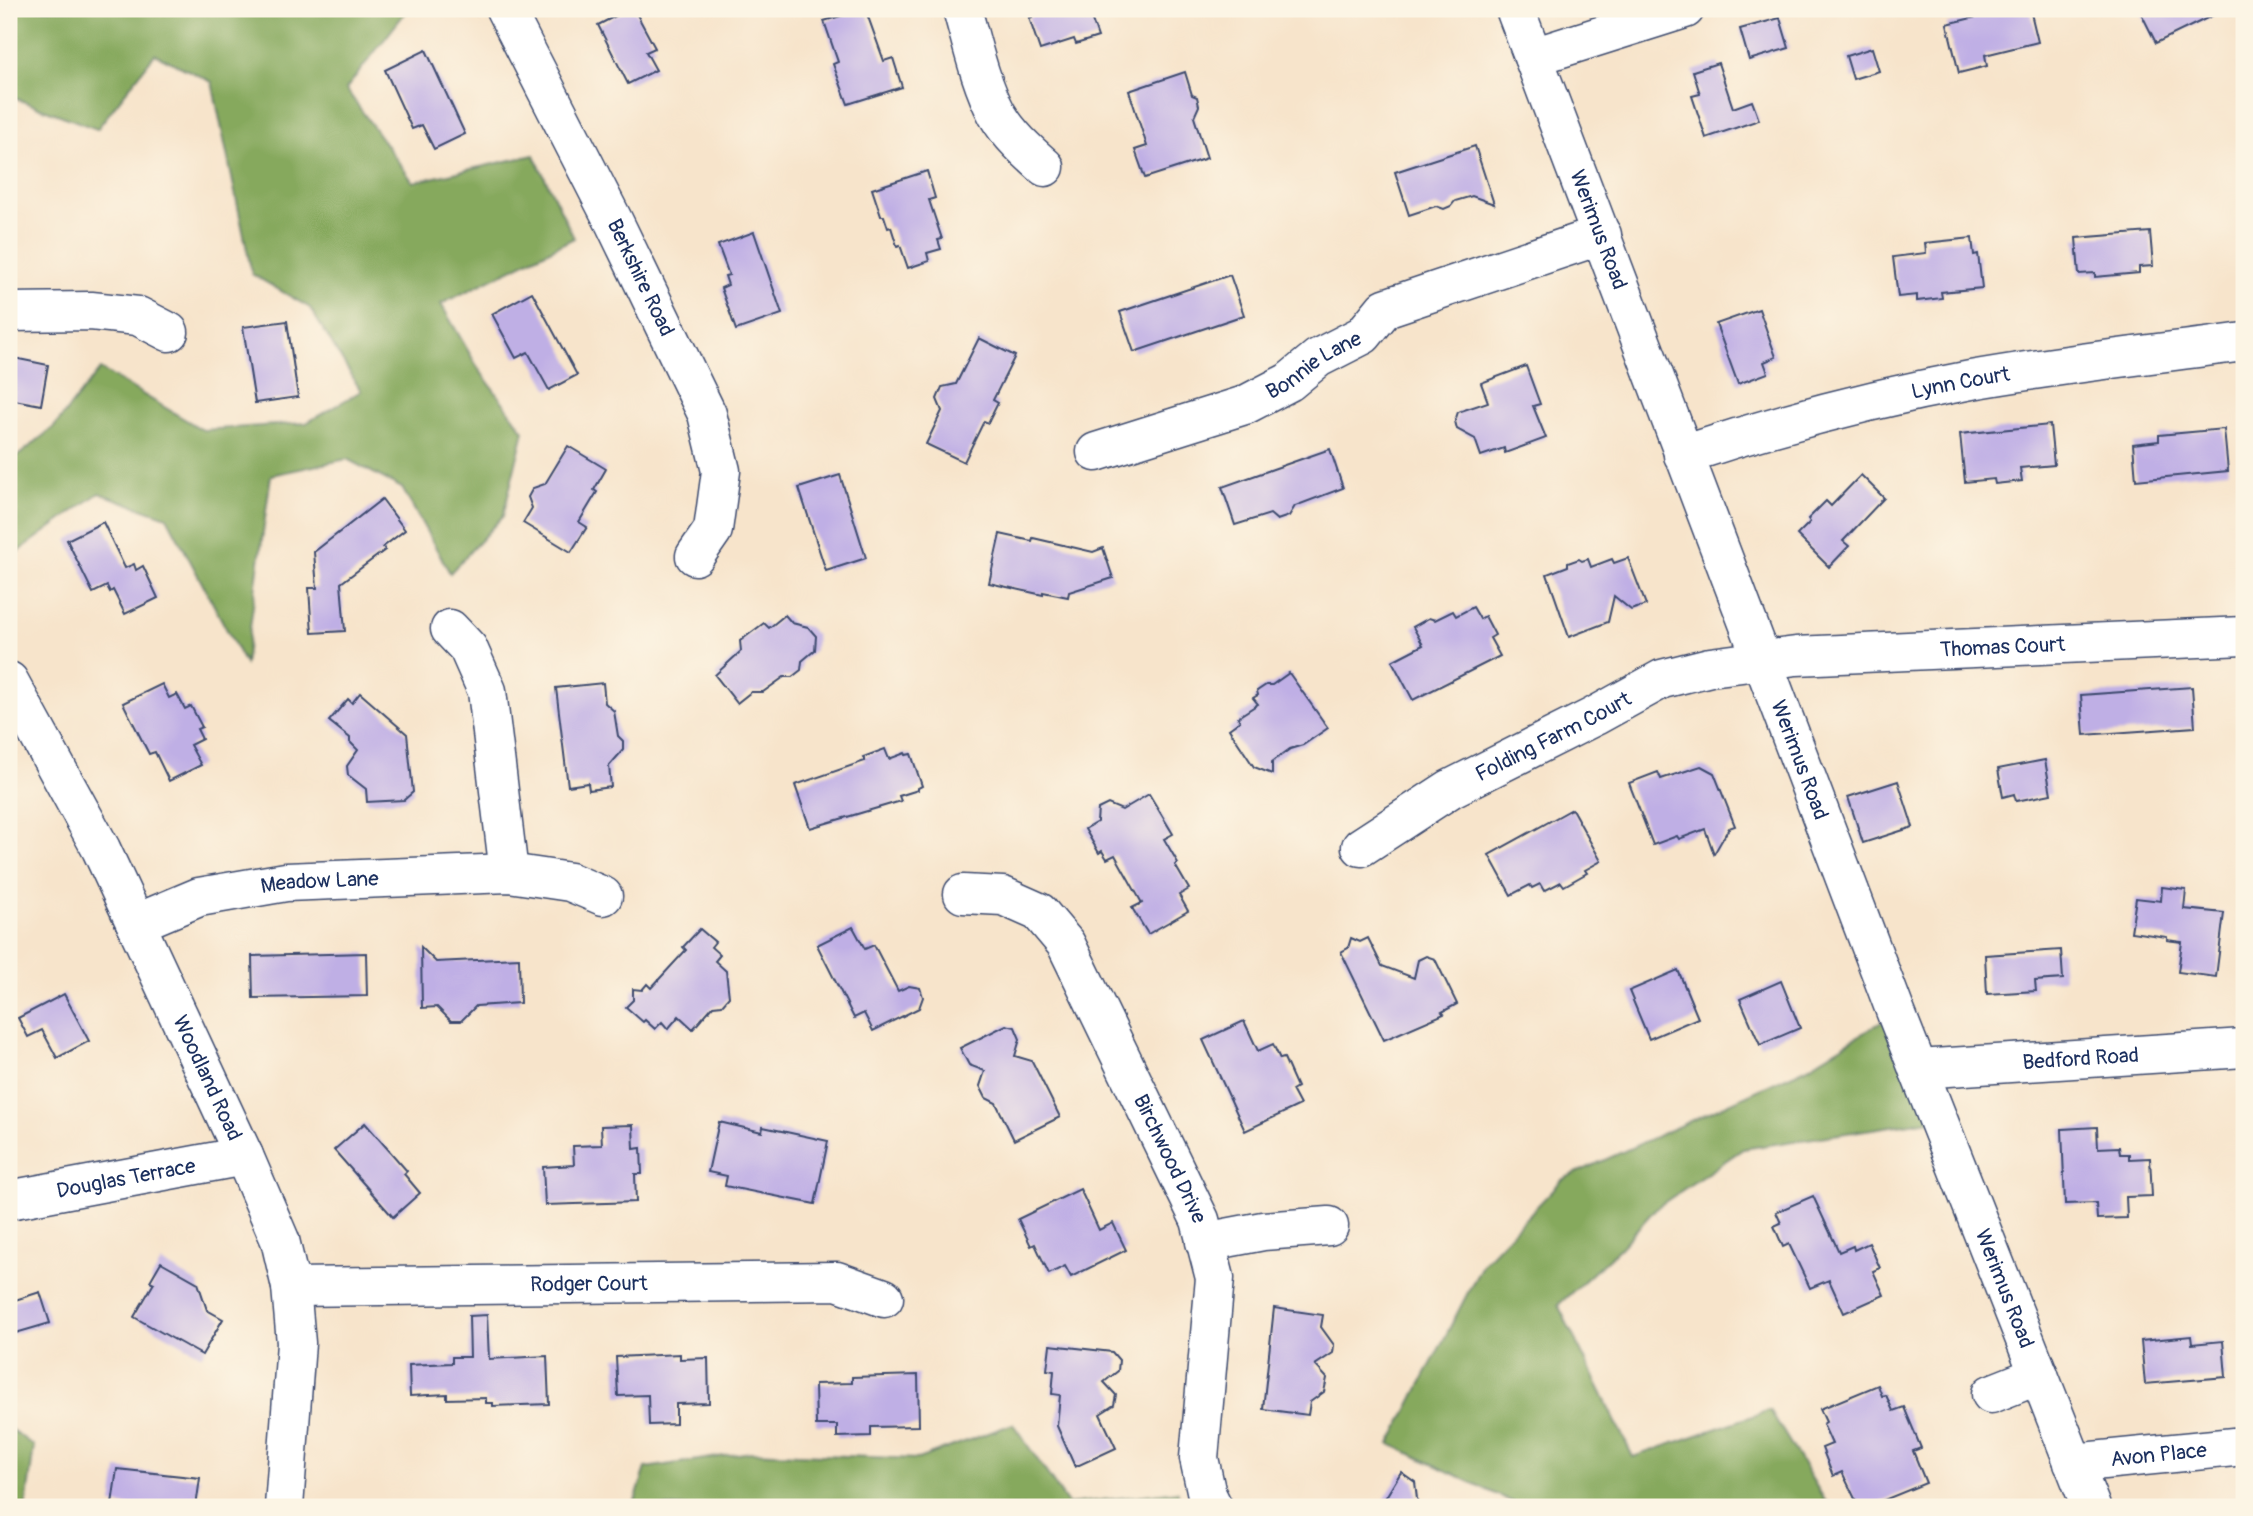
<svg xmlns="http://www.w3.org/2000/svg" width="2253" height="1516" viewBox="0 0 2253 1516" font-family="Pangolin,sans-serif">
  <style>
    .forest { fill: #86a95d; stroke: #506c5e; stroke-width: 2 }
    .building { fill: #bfafe5 }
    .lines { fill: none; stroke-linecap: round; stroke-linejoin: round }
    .minor-casing { stroke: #3c4a6e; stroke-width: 41 }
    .major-casing { stroke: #3c4a6e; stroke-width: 41 }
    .minor { stroke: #fff; stroke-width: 38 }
    .major { stroke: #fff; stroke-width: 38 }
    .labels { text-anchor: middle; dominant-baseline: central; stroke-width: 5; stroke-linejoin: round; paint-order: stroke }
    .street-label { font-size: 21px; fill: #1b2f5e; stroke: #fcf5e5 }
  </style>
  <rect width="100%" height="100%" fill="#fcf5e5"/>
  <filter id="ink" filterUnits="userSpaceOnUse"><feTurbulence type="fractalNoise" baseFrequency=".0143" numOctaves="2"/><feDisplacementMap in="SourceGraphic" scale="14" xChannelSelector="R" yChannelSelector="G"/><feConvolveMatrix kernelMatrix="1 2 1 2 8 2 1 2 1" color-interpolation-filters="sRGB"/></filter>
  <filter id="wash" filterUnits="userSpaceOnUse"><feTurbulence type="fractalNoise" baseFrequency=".00686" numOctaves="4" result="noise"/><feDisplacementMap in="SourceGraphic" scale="28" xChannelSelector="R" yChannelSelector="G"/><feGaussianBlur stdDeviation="1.57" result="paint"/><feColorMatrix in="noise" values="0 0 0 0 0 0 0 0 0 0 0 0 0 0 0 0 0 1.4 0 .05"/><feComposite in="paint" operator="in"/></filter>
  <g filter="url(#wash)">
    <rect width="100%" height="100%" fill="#f7e4cb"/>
    <g class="forest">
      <polygon points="9,9 408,9 346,89 413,182 534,155 574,238 441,304 478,368 524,431 503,516 450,573 402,488 347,459 271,475 245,664 167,517 99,493 9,558 9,463 54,427 100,369 203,430 306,423 361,391 310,308 252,274 212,82 155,54 97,129 9,96"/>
      <polygon points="1896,1013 1937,1119 1743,1149 1656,1208 1620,1248 1558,1305 1633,1457 1770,1410 1829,1507 1523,1507 1390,1444 1483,1263 1563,1179 1806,1068"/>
      <polygon points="1013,1424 1068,1504 1177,1491 1183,1507 633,1507 646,1468 751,1452 918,1459"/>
      <polygon points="9,1428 34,1446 26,1507 9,1507"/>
    </g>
    <g id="blocks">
      <g class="building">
        <polygon points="629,9 634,9 655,48 646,52 656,70 628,84 598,25"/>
        <polygon points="864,9 865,14 867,14 884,61 893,58 902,87 848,104 833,64 838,62 824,21"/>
        <polygon points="1030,9 1088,9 1098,37 1076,44 1074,39 1040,50 1029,18 1032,17"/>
        <polygon points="2009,9 2030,9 2038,42 1985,55 1987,66 1959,73 1947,24"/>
        <polygon points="2139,9 2226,9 2156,43"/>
        <polygon points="1780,18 1789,48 1749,60 1740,29"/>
        <polygon points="1872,48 1879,71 1853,79 1846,56"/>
        <polygon points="426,50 465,134 434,149 422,125 412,129 385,70"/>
        <polygon points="1718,63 1733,108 1752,101 1759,120 1706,138 1692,96 1700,94 1693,71"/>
        <polygon points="1185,72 1192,95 1197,97 1199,106 1194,117 1207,158 1145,178 1135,150 1147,146 1129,91"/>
        <polygon points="1475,146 1494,204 1472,196 1455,201 1451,206 1444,209 1436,206 1409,215 1395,172"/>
        <polygon points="927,171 935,198 929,200 942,239 938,240 941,249 927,253 929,261 908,268 900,245 897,246 891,227 888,228 884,216 881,216 872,189"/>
        <polygon points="754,232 782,314 736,330 721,288 728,285 725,276 729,275 718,245"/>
        <polygon points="2150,232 2153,266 2139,267 2139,273 2095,277 2095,273 2079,274 2076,238"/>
        <polygon points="1972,238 1974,255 1978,254 1982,288 1941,292 1942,298 1917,301 1917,295 1898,297 1893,257 1926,253 1925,243"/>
        <polygon points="1230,275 1244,315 1134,352 1120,312"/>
        <polygon points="532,292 577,375 549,390 528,352 516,358 492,314"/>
        <polygon points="1759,309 1776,357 1764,362 1768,373 1738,384 1716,324"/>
        <polygon points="287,321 298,397 255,403 243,327"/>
        <polygon points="979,338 1015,356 993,400 998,403 988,423 984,421 964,462 926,444 942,411 937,399 942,387 956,384"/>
        <polygon points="9,357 48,365 41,405 9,399"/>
        <polygon points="1526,366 1540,404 1533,406 1546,438 1505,453 1504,448 1481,456 1475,439 1457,429 1455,421 1458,412 1488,402 1481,383"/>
        <polygon points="2050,425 2054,465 2020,468 2022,481 1995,484 1994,479 1965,482 1960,434"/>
        <polygon points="2224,429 2228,471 2136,480 2133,444 2159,441 2159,435"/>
        <polygon points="568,446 606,469 594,490 597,492 579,522 587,527 571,552 523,523 532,508 528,497 533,488 545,484"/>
        <polygon points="1330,449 1343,488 1295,506 1289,516 1277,520 1270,514 1235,525 1222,487"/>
        <polygon points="840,475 866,558 826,571 799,488"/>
        <polygon points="1861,475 1884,498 1843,541 1849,546 1829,567 1797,535 1810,522 1808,519 1826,501 1831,506"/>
        <polygon points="382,499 405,530 383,547 385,550 341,583 345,631 312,633 309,588 317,588 314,552"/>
        <polygon points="103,522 125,568 134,564 136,570 143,566 158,598 125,614 113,590 110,592 107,586 93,593 67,540"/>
        <polygon points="1000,534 1032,541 1033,538 1093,552 1103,548 1113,578 1069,592 1068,597 1043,592 1043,595 989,583"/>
        <polygon points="1628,558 1646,605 1631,610 1614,596 1608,622 1569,637 1547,574 1568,566 1568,563 1579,559 1582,561 1588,559 1591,567 1612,559 1614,563"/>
        <polygon points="1473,607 1480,619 1485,616 1495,635 1490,638 1500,656 1413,700 1392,661 1423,645 1413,627 1429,618 1435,620 1453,611 1456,616"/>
        <polygon points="785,615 792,623 808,627 816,636 815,650 802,661 801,670 792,677 784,677 763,692 751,692 737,703 715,675 741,651 740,641 764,623 769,628"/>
        <polygon points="1289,673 1328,728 1303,745 1290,749 1272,762 1272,774 1254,767 1229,729 1240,721 1238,717 1258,704 1253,698 1258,695 1257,691 1266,685 1272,685"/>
        <polygon points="603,683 605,703 614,711 618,736 623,741 623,750 609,766 611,787 589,790 588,783 568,786 556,688"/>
        <polygon points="162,684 169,698 177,694 185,709 191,706 202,727 197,729 202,739 190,745 201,765 169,781 155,752 149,754 123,703"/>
        <polygon points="2192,687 2195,727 2084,735 2081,695"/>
        <polygon points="360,693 407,734 413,792 404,800 367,802 366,789 348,775 347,766 358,750 350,742 350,738 329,721 348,699 352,703"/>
        <polygon points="885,749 889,759 905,753 906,755 911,754 922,786 918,788 918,790 899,796 901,801 810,828 795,785 865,761 863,757"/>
        <polygon points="2045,760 2051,794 2016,801 2014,794 2003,797 1998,769"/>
        <polygon points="1701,766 1714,773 1735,826 1729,828 1714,854 1705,829 1679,839 1677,836 1653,845 1629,783 1658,772 1661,779"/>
        <polygon points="1898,781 1913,827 1863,843 1848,797"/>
        <polygon points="1149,794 1173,834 1164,839 1178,863 1175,865 1189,889 1179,895 1188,911 1148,934 1132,908 1142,903 1115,855 1107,859 1102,851 1099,853 1085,829 1097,822 1098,809 1108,804 1122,810"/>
        <polygon points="1572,809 1601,861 1585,870 1587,873 1564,886 1561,882 1544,891 1540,884 1532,888 1530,885 1511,895 1489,855"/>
        <polygon points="2162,887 2186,890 2184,909 2224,913 2216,977 2178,972 2182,942 2167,940 2167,937 2131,932 2136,898 2161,901"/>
        <polygon points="853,927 865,949 874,945 898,991 909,986 920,988 923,997 919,1008 873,1031 864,1013 854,1018 817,945"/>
        <polygon points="700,929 715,942 711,947 720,955 715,961 726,971 729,997 722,1005 713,1006 693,1029 679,1016 668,1029 662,1022 655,1029 645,1020 643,1022 626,1007 633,1000 633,989 642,990 647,984 651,988 686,950 683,947"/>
        <polygon points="1351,938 1360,942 1368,938 1382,966 1414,978 1418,960 1426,956 1435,959 1457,1004 1442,1012 1444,1014 1384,1040 1341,952 1348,948"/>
        <polygon points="421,947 436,962 519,958 520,1003 476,1006 461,1021 451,1021 437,1007 422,1008"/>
        <polygon points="2061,950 2063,979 2035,981 2036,991 1987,994 1985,955"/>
        <polygon points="366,953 367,996 253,998 252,956"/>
        <polygon points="1678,970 1698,1018 1649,1039 1629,991"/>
        <polygon points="1781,981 1800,1028 1760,1045 1740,999"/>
        <polygon points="64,994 89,1041 57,1058 42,1030 28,1037 18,1018"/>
        <polygon points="1244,1021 1258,1051 1273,1044 1280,1059 1284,1058 1297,1087 1292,1090 1300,1105 1245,1131 1203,1040"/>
        <polygon points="1006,1025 1015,1027 1020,1039 1015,1056 1032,1061 1060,1117 1014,1140 996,1103 986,1098 980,1086 985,1071 969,1065 960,1048"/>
        <polygon points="719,1122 762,1132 763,1127 828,1141 815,1204 725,1186 727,1176 708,1172"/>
        <polygon points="365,1123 407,1171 404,1174 420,1193 393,1217 334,1150"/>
        <polygon points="633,1125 634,1149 641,1148 642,1174 635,1174 636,1202 545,1205 543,1167 574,1165 573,1146 602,1145 601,1126"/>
        <polygon points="2097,1127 2098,1148 2119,1147 2120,1154 2129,1154 2129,1159 2150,1158 2152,1196 2126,1197 2127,1218 2097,1219 2096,1203 2065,1204 2062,1129"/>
        <polygon points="1080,1189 1099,1230 1113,1223 1126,1250 1071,1277 1065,1266 1049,1274 1035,1244 1031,1246 1018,1219"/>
        <polygon points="1813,1196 1839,1252 1853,1246 1854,1250 1869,1243 1880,1268 1873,1271 1884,1295 1844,1313 1829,1280 1810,1288 1789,1244 1783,1247 1774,1226 1781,1223 1776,1212"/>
        <polygon points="161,1262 198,1283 207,1310 223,1319 202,1355 134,1317 154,1283 150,1281"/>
        <polygon points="40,1292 50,1323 9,1335 9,1302"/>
        <polygon points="1274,1308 1323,1315 1321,1327 1334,1345 1333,1353 1315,1365 1327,1378 1324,1392 1310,1402 1308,1415 1263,1409"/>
        <polygon points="487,1315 489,1359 547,1356 549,1404 493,1406 493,1403 486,1403 486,1398 447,1399 447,1394 410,1396 409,1365 452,1363 452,1357 470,1357 469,1316"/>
        <polygon points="2191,1336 2192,1344 2223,1341 2226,1377 2145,1384 2141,1341"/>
        <polygon points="1050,1345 1112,1352 1119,1360 1118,1371 1104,1382 1116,1395 1114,1405 1100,1414 1116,1448 1075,1467 1057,1426 1060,1395 1052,1394 1054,1371 1047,1370"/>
        <polygon points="680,1354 680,1359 708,1358 709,1403 676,1404 676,1424 649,1425 648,1395 618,1396 616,1357"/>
        <polygon points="918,1375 919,1426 871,1427 871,1436 837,1437 837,1425 816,1425 815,1384 852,1383 852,1377"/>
        <polygon points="1878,1385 1882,1396 1886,1395 1893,1411 1904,1407 1921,1448 1913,1451 1926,1483 1867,1507 1859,1507 1842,1472 1833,1476 1822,1448 1832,1444 1823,1424 1826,1422 1820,1409"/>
        <polygon points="117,1469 200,1478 196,1507 135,1507 112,1504"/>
        <polygon points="1401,1472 1415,1482 1418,1507 1380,1507"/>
      </g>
    </g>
  </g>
  <g filter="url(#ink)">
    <use href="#blocks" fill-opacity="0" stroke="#3c4a6e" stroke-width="2"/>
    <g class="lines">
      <defs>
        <g id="minor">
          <path id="s1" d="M505 9 614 222 707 414 721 471 713 530 695 556"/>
          <path d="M962 9C972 44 980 82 997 114 1009 135 1027 151 1045 167"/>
          <polyline points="1533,57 1685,9"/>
          <polyline points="9,312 91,311 138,316 169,332"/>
          <path id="s2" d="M1096 452 1245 405 1289 382 1318 358 1363 335 1385 308 1602 235"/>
          <path id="s3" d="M1683 455C1776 424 1874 398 1971 380 2061 364 2153 354 2244 342"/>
          <polyline points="450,629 468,648 487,691 509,873"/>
          <path id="s4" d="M9 681 101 849 244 1156 280 1240 291 1287 296 1343 284 1507"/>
          <path id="s5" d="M1361 847 1450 789 1595 716 1662 679 1710 667 1796 656 2244 636"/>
          <path id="s6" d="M963 894 1003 896 1039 912 1066 944 1200 1220 1215 1278 1199 1458 1207 1495 1213 1507"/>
          <path id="s7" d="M137 923 199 897 286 882 509 873 570 882 603 896"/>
          <path id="s8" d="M1918 1069 2244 1048"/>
          <path id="s9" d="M9 1200 244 1156"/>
          <polyline points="1205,1242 1263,1231 1329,1226"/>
          <path id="s10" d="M291 1287 837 1281 884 1298"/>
          <polyline points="1991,1394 2039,1375"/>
          <path id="s11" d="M2073 1463 2244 1446"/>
        </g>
        <g id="major">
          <path id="s12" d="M1515 9 1896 1013 2091 1507"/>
        </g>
      </defs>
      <use href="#minor" class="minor-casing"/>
      <use href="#major" class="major-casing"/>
      <use href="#minor" class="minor"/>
      <use href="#major" class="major"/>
    </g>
  </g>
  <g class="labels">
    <g class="street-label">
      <text stroke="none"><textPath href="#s12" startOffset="236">Werimus Road</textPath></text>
      <text stroke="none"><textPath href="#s1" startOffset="301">Berkshire Road</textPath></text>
      <text stroke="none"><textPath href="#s2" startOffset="236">Bonnie Lane</textPath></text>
      <text stroke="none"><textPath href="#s3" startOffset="287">Lynn Court</textPath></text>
      <text stroke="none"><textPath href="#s5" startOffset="688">Thomas Court</textPath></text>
      <text stroke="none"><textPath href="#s5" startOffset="222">Folding Farm Court</textPath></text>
      <text stroke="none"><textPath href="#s12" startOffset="803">Werimus Road</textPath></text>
      <text stroke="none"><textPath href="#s7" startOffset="189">Meadow Lane</textPath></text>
      <text stroke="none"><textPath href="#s8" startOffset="163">Bedford Road</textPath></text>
      <text stroke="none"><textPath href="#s4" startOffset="444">Woodland Road</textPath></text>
      <text stroke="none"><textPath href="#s6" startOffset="360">Birchwood Drive</textPath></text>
      <text stroke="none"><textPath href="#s9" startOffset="119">Douglas Terrace</textPath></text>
      <text stroke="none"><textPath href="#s10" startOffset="298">Rodger Court</textPath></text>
      <text stroke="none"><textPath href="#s12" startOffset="1370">Werimus Road</textPath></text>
      <text stroke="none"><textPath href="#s11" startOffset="86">Avon Place</textPath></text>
    </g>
  </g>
  <rect width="2253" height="1516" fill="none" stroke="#fcf5e5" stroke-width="35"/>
</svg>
